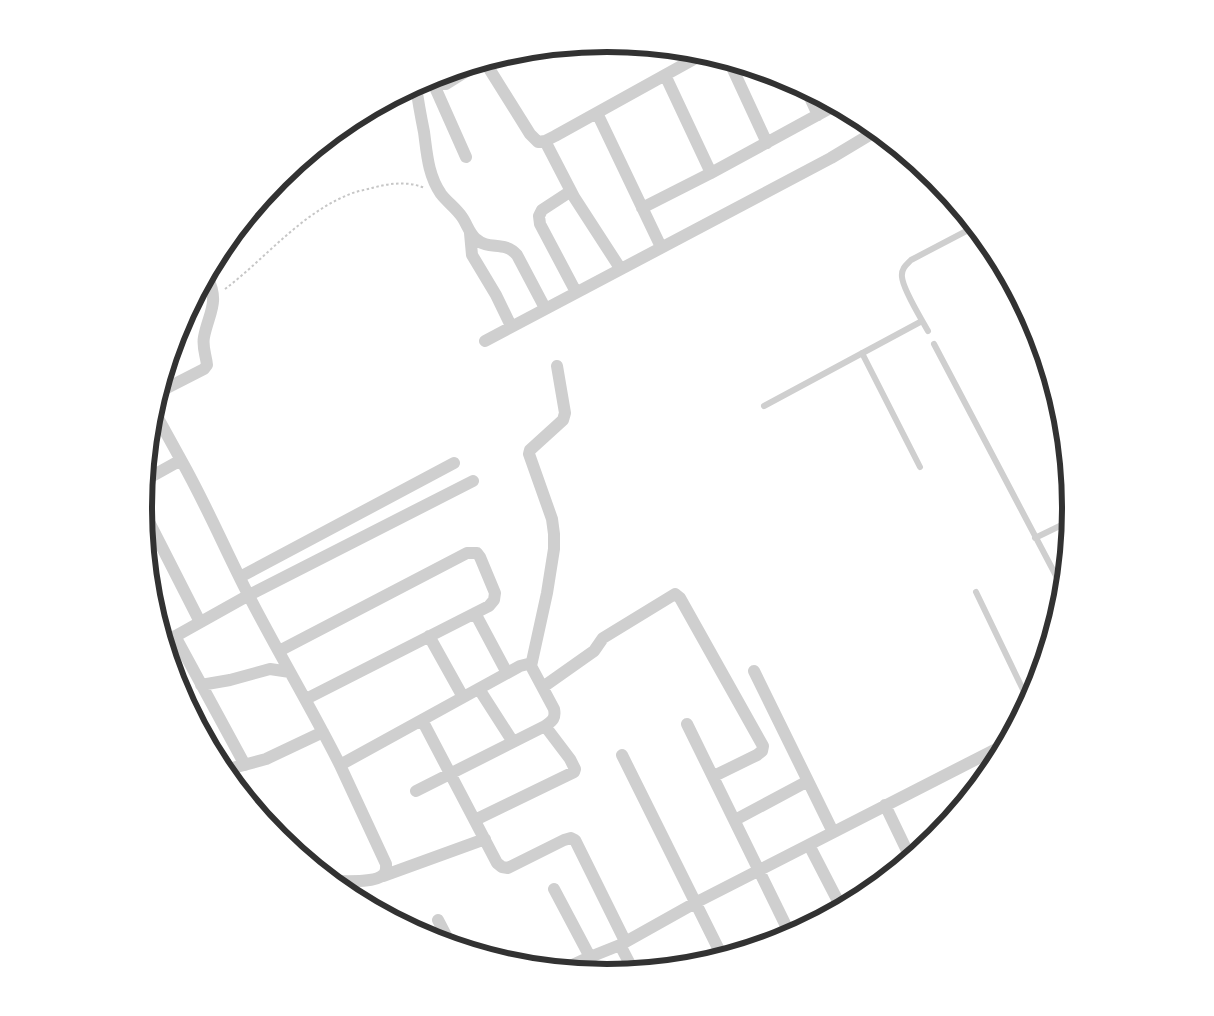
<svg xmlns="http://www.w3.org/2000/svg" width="1214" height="1016" font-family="'Sofia Sans Condensed',sans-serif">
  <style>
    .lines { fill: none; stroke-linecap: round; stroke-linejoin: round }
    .path { stroke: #c6c6c6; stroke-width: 2; stroke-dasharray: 2.5 2.5; stroke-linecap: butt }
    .lane { stroke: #cfcfcf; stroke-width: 6 }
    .street { stroke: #cfcfcf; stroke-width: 12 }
    .rim { fill: none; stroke: #323232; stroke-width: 6 }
  </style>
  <rect width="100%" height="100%" fill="#fff"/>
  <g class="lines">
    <path class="path" d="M 225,289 C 266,258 300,214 350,194 C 357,191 365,190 372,188 C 390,183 408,181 425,188"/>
    <path class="lane" d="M 928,331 C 921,318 903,290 902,277 C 901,269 906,265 911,260 L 974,227
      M 934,344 L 1063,589
      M 862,353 L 920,467
      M 764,406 L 922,321
      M 1035,538 L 1070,521
      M 976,592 L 1028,700"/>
    <path class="street" d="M 485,62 L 530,134 L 538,142 L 545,141 L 555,136 L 703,54
      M 730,63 L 767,143
      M 665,75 L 711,173 L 834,106
      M 426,84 L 446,84 L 478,64
      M 434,85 L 466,157
      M 416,86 C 418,101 421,117 424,132 C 427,154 428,175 441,194 C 447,202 456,208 462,217 C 467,224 469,233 476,239 C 489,251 504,240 517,255 L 545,308
      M 807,91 L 818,115
      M 597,113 L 661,247
      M 545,141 L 574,197 L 620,268
      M 571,191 L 542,210 L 539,216 L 540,224 L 576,292
      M 642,208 L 711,173
      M 470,233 L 472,255 L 496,295 L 511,326
      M 485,341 L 831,158 L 876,131
      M 159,392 L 204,369 L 207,365 C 206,355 202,347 204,337 C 209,312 220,303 207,276
      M 154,411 L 181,460
      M 145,480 L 181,460 C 207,506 227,554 251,600 C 280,656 312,709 340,765 L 520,666 L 528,664 L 531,666 L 554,709 C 556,719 552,721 545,726 L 416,791
      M 143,510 L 200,622
      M 240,577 L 454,463
      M 475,613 L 507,673
      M 175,636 L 245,765
      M 429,636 L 463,697
      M 165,642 L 249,595 L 473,481
      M 279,651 L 467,553 L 477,553 L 480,557 L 495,593 L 494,600 L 489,606 L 306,699
      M 531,666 L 547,593 L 554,549 L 554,534 L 552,519 L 529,454 L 530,450 L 563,420 L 565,413 L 557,366
      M 754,671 L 833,832
      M 201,685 L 230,680 L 270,669 L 290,672
      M 543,687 L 594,651 L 603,638 L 675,594 L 680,598 L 763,746 L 762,751 L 757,755 L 714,776
      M 479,689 L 513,742
      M 422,720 L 497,863 L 502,867 L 508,868 L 564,840 L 571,838 L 575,840 L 625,941
      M 687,724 L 790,934
      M 622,755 L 722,956
      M 225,770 L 266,759 L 323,732
      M 885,805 L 910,857
      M 475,820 L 574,772 L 575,769 L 570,759 L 545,726
      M 735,820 L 808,781
      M 809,845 L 841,907
      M 383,876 L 485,839
      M 334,881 C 345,881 375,883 383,875 C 387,872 386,868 386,864 L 340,765
      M 554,889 L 590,957
      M 438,920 L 450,943
      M 620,945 L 633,970
      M 566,968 L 590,957 L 620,945 L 695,903 L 1004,745"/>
  </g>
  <path d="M0 0H1214V1016H0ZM607 52H607A455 455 0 0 1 1062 507V509A455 455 0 0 1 607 964H607A455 455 0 0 1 152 509V507A455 455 0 0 1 607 52Z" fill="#fff" fill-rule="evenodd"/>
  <path class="rim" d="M607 52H607A455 455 0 0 1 1062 507V509A455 455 0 0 1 607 964H607A455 455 0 0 1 152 509V507A455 455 0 0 1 607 52Z"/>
</svg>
